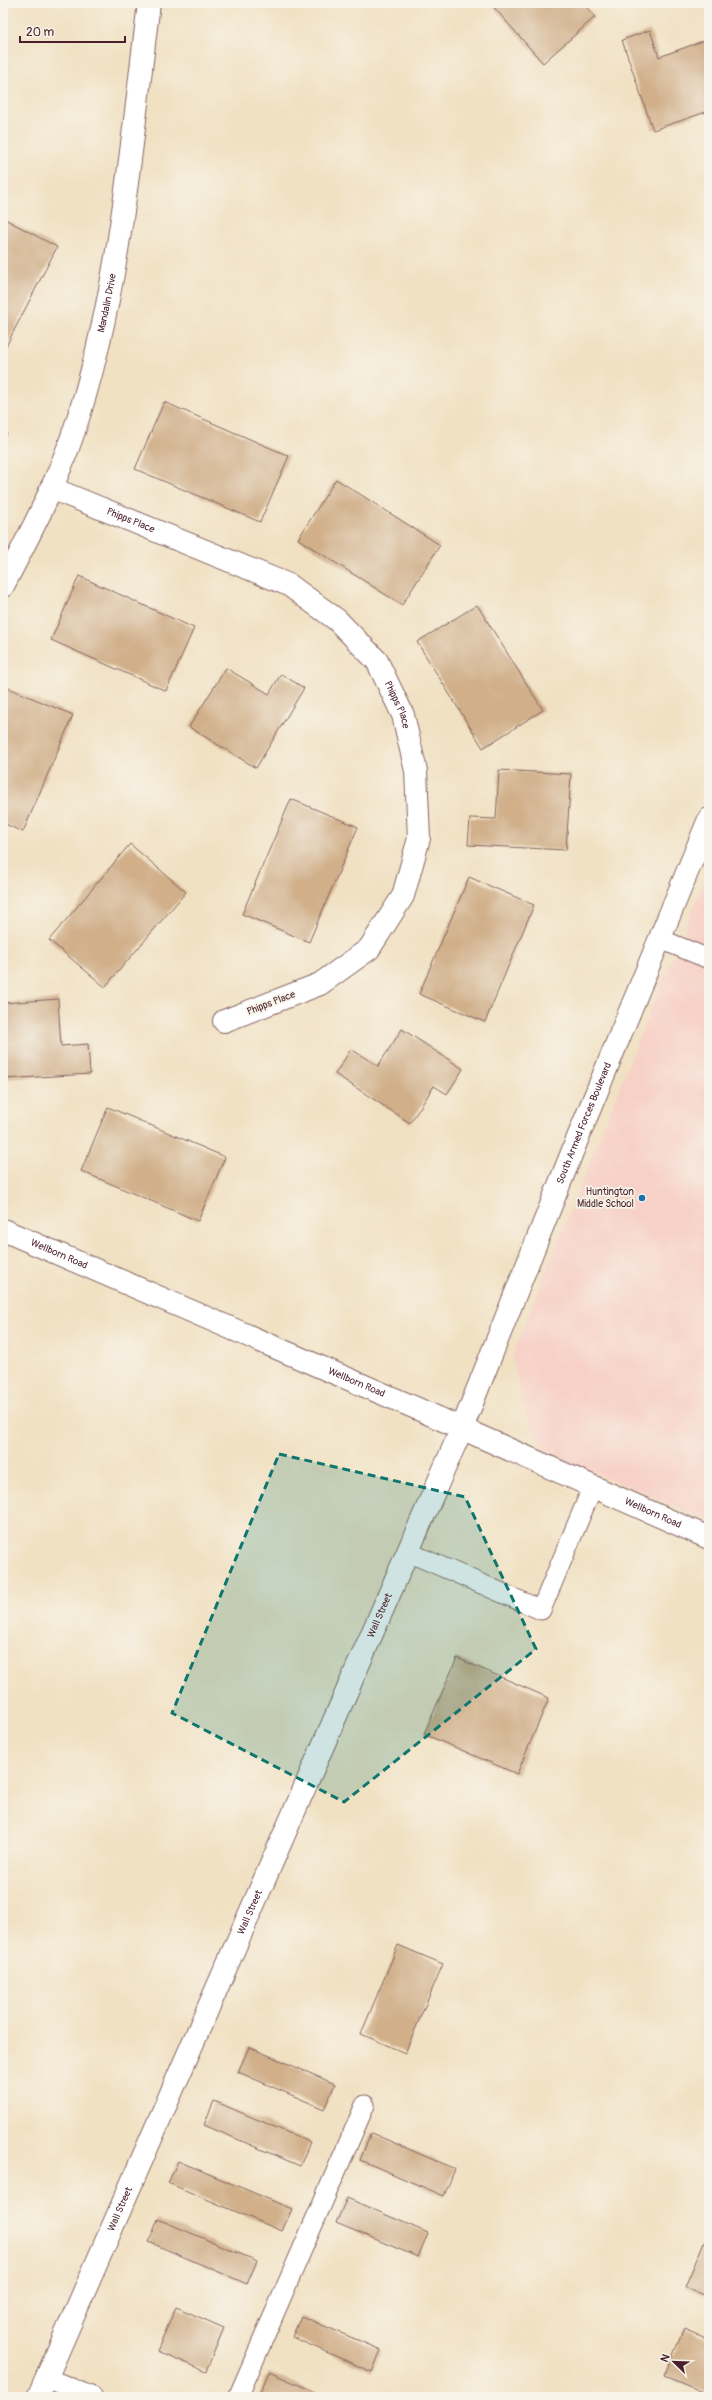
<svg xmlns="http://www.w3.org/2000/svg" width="712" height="2400" font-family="Pangolin,sans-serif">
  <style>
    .built { fill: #f7d1c7 }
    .building { fill: #d0af89 }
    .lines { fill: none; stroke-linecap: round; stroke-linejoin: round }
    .lane-casing { stroke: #846360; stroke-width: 21 }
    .street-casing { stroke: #846360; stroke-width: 24 }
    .secondary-casing { stroke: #846360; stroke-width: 24 }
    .lane { stroke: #fff; stroke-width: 19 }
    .street { stroke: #fff; stroke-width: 22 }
    .secondary { stroke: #fff; stroke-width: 22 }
    .marked { fill: #0f766e; fill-opacity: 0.2; stroke: #0f766e; stroke-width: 3; stroke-dasharray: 8 5; stroke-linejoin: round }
    .poi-dot { fill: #1f6fb2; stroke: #f7f3e8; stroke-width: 1.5 }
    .labels { text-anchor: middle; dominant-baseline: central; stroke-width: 3.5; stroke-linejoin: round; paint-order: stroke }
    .street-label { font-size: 10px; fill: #4a1f2b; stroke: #f7f3e8 }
    .poi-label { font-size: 10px; fill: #4a1f2b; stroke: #f7f3e8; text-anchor: end }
  </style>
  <rect width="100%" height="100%" fill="#f7f3e8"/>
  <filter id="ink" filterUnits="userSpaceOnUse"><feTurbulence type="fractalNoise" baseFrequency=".025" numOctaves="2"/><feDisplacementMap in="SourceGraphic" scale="8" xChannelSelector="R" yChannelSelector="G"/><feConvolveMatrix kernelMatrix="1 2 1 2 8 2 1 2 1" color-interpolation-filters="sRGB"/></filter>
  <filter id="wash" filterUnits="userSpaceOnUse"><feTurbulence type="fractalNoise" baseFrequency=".012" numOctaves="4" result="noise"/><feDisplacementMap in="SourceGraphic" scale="16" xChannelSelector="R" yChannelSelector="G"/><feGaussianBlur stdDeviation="0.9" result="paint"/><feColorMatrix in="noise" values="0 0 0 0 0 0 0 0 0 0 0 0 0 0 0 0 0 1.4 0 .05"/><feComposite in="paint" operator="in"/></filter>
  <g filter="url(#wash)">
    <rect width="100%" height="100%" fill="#f1e1c3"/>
    <path class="built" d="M 709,870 L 709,1521 L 545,1452 L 525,1412 L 512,1357 L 639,1038 Z"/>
    <g id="blocks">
      <path class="building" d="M 490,3 L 583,3 L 595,17 L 543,63 Z
        M 650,30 L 659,57 L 703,41 L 709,57 L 709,111 L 653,130 L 622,40 Z
        M 3,218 L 57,247 L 3,352 Z
        M 164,402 L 289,456 L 260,522 L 135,469 Z
        M 3,430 L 7,434 L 3,439 Z
        M 336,479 L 440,545 L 402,605 L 298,539 Z
        M 79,576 L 194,628 L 166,691 L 51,640 Z
        M 477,605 L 543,710 L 483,748 L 417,642 Z
        M 226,668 L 269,694 L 281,674 L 304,688 L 256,768 L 189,727 Z
        M 8,688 L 73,715 L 23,832 L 3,823 L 3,701 Z
        M 499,770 L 571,774 L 566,850 L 468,845 L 470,818 L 496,819 Z
        M 291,799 L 358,827 L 309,942 L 242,914 Z
        M 130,844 L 186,892 L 105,987 L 49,940 Z
        M 469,877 L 534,905 L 485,1022 L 419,994 Z
        M 58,999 L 61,1046 L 88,1044 L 90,1074 L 3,1079 L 3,1003 Z
        M 402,1029 L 463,1069 L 447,1094 L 434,1086 L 410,1123 L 335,1074 L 351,1049 L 378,1066 Z
        M 108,1107 L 225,1157 L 198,1221 L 81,1171 Z
        M 457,1658 L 549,1698 L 517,1774 L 424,1734 Z
        M 398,1945 L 443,1964 L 405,2053 L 361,2034 Z
        M 249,2047 L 335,2084 L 324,2109 L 238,2072 Z
        M 214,2101 L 310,2142 L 300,2166 L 204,2125 Z
        M 371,2133 L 455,2169 L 444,2196 L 360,2160 Z
        M 178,2161 L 292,2209 L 282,2231 L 168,2183 Z
        M 347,2198 L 428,2233 L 418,2257 L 336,2223 Z
        M 158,2219 L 257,2261 L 247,2284 L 149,2242 Z
        M 704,2242 L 709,2244 L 709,2297 L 685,2287 Z
        M 176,2307 L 224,2328 L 206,2371 L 157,2351 Z
        M 301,2316 L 381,2350 L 372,2372 L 292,2337 Z
        M 684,2329 L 709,2340 L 708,2394 L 664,2376 Z
        M 269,2372 L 327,2397 L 258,2397 Z"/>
    </g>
  </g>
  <g filter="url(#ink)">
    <use href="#blocks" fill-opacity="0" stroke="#846360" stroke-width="1"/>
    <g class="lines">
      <g class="lane-casing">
        <path id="lane" d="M 660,939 L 709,959
          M 408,1552 L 541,1610 L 593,1486
          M 47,2378 L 93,2397
          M 238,2397 L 365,2105"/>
      </g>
      <g class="street-casing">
        <g id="street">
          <path id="s1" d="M 51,488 L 289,585 L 337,620 L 377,661 L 403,715 L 416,771 L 419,838 L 403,896 L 369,949 L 320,984 L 224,1021"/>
          <path id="s2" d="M 3,586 C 29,536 56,485 74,431 C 120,293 131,146 149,3"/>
          <path id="s3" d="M 38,2397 L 462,1428 L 581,1130 L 709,819"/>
        </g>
      </g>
      <g class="secondary-casing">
        <g id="secondary">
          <path id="s4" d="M 3,1230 L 418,1409 L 709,1538"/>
        </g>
      </g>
      <use href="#lane" class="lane"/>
      <use href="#street" class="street"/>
      <use href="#secondary" class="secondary"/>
    </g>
  </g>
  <path class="marked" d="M 279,1454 L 465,1497 L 536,1649 L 344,1802 L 172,1713 Z"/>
  <circle class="poi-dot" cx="642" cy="1198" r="4"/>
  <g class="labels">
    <g class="street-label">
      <text stroke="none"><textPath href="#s2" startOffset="303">Mandalin Drive</textPath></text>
      <text stroke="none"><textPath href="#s1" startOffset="86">Phipps Place</textPath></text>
      <text stroke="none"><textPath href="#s1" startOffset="422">Phipps Place</textPath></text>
      <text transform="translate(271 1003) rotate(-21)">Phipps Place</text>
      <text stroke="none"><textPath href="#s3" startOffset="1386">South Armed Forces Boulevard</textPath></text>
      <text stroke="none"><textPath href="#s4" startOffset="61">Wellborn Road</textPath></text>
      <text stroke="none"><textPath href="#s4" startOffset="385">Wellborn Road</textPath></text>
      <text stroke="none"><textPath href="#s4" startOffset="709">Wellborn Road</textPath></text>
      <text stroke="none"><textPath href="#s3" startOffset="853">Wall Street</textPath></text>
      <text stroke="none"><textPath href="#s3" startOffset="529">Wall Street</textPath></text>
      <text stroke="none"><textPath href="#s3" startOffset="205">Wall Street</textPath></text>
    </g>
    <g class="poi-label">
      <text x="634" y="1192">Huntington<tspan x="634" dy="12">Middle School</tspan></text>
    </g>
  </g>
  <rect width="712" height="2400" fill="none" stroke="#f7f3e8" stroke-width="16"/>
  <g transform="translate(674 2362) rotate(293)" stroke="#f7f3e8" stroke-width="3" paint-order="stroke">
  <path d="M0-3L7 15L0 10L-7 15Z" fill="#4a1f2b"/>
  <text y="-6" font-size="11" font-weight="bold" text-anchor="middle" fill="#4a1f2b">N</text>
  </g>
  <path d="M20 36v6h105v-6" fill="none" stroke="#4a1f2b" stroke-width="2"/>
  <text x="26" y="36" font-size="12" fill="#4a1f2b" stroke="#f7f3e8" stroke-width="3" paint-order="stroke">20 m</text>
</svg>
